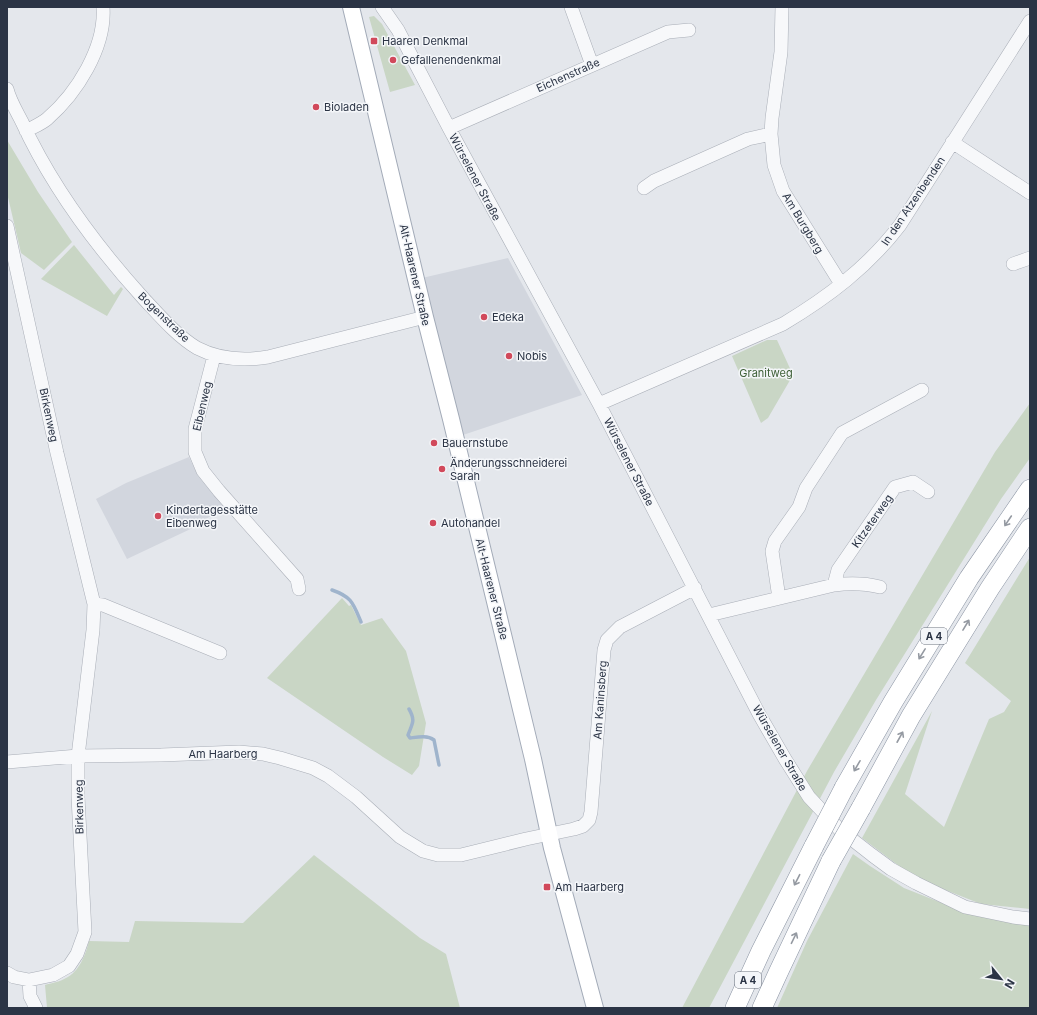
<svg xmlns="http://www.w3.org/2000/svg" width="1037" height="1015" font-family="Inter,sans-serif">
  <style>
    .built { fill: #d2d6de }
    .green { fill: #c9d6c5 }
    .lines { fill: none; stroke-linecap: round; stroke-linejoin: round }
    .stream { stroke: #9fb4cc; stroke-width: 3.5 }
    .minor-casing { stroke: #a9aeb7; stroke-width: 14 }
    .major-casing { stroke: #a3abb8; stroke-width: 18 }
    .highway-casing { stroke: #8b94a3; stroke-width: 20 }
    .minor { stroke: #f7f8fa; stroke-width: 13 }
    .major { stroke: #fff; stroke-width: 16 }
    .highway { stroke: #fff; stroke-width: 19 }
    .highway-bridge-casing { stroke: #8b94a3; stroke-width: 20; stroke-linecap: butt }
    .highway-bridge { stroke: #fff; stroke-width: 19 }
    .oneway { stroke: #959aa2 }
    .poi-dot { fill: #d1495b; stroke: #f4f6f9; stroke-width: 1.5 }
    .labels { text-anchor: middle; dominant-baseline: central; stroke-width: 3; stroke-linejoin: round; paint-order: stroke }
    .shield { fill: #f4f6f9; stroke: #676e7b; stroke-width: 1 }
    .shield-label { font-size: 10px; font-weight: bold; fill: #2b3445 }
    .poi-label { font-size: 11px; fill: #2b3445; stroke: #f4f6f9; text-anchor: start }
    .street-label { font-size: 11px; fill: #2b3445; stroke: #f4f6f9 }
    .park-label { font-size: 11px; fill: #3f6138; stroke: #f4f6f9 }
  </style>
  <rect width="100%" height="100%" fill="#e4e7ec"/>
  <path class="built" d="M 508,258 L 582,395 L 463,435 L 422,278 Z
    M 189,457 L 198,476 L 223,506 L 199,525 L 127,559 L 96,499 L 126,483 Z"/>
  <path class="green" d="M 374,16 L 382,24 L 415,85 L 390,92 L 369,17 Z
    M 7,140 L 38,192 L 72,242 L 44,270 L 21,253 L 7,193 Z
    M 74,245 L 114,295 L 121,287 L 123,289 L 107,316 L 41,279 Z
    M 767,340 L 777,340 L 793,375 L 768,418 L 761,423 L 732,356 Z
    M 1030,403 L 1030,458 L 1001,499 L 876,700 L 834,772 L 709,1008 L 682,1008 L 807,771 L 995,452 Z
    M 1030,557 L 1030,909 L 981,904 L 915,878 L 862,838 L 932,711 L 905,794 L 944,827 L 989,719 L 1004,712 L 1011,701 L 965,663 Z
    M 342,598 L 349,606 L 351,605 L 361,625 L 382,618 L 406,651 L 426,723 L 419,766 L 412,775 L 383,757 L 267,678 Z
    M 853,854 L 870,866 L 904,888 L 947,905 L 998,919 L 1030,922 L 1030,1008 L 777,1008 L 807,941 Z
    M 314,855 L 420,938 L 446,954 L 460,1008 L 47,1008 L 45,985 C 51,983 60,982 66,978 C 79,972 86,954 89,941 L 129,942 L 135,921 L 243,923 Z"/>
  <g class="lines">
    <path class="stream" d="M 332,590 C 352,597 353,603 361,622
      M 409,709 C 416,721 412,724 408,735 L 410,738 C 418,737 427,735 434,740 L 439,765"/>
    <g class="minor-casing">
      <path id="minor" d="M 382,7 L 398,30 L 449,128 L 599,404 L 759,714 L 785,759 L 809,797 L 840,830 L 872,855 L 891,869 L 916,883 L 965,907 L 1013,917 L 1030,919
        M 571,7 L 592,65
        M 782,7 L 781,52 L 772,118 L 771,134 L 774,165 L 783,191 L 841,284
        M 7,89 C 10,101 17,112 22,122 C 52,187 96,246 144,299 C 160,316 177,336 197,348 C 220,360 243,361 268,357 L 425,317
        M 449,128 L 668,32 L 689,30
        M 26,131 C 33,127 41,124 47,119 C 77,93 106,47 103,7
        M 952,142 L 1030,193
        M 644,188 L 654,181 L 748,139 L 771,134
        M 7,226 L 57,453 L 94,604 L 93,630 L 78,756 L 78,797 L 85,932 L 77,954 L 69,966 L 53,975 L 29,980 L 14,977 L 7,973
        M 1013,264 L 1030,258
        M 214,356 L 195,429 L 195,452 L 203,471 L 219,491 L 297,579 L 299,589
        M 599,404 L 783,324 C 828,297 868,267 900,225 L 1030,21
        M 834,585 L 838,570 L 895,487 L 913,482 L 928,492
        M 779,598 L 772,551 L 775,541 L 799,507 L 806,488 L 842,433 L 922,390
        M 94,604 L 103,605 L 220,653
        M 709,615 L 834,585 C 850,583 864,583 880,587
        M 7,762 L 78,756 L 161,755 L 239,752 L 263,754 L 280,758 L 313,768 L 328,776 L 356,797 L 400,837 L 423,851 L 438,855 L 461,855 L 526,839 L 574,829 L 583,826 L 589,820 L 591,812 L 604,650 L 607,640 L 620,627 L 695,588
        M 29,980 L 30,996 L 36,1008"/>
    </g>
    <g class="major-casing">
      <path id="major" d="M 351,7 L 425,317 L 451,419 L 533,759 L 552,848 L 595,1008"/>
    </g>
    <g class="highway-casing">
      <path id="highway" d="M 844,788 L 893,702 L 969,578 L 1030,489
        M 861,808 L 911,716 L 990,588 L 1030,528
        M 735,1008 L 761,951 L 814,846
        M 762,1008 L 778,973 L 831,861"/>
    </g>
    <use href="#minor" class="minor"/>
    <use href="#major" class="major"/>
    <use href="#highway" class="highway"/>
    <g class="highway-bridge-casing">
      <path id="highway-bridge" d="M 814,846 L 844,788
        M 831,861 L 861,808"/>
    </g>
    <use href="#highway-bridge" class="highway-bridge"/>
  </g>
  <defs><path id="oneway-shaft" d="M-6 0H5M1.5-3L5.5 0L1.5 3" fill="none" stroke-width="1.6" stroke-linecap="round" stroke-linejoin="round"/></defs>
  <g class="oneway">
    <use href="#oneway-shaft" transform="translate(1008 521) rotate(124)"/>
    <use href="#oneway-shaft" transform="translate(966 625) rotate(-59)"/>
    <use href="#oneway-shaft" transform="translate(922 654) rotate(122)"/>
    <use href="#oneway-shaft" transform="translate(900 737) rotate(-61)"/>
    <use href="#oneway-shaft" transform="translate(857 766) rotate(120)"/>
    <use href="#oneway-shaft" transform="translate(797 880) rotate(117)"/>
    <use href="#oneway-shaft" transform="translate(794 938) rotate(-64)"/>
  </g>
  <g class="poi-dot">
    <rect x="370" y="37" width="8" height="8" rx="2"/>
    <circle cx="393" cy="60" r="4"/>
    <circle cx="316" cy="107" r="4"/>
    <circle cx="484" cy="317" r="4"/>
    <circle cx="509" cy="356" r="4"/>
    <circle cx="434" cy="443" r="4"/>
    <circle cx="442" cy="469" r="4"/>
    <circle cx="158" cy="516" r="4"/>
    <circle cx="433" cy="523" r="4"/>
    <rect x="543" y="883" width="8" height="8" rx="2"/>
  </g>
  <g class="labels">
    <g class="shield">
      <rect x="921" y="628" width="26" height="16" rx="3"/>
      <rect x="735" y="972" width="26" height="16" rx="3"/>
    </g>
    <g class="shield-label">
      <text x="934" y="636">A 4</text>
      <text x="748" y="980">A 4</text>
    </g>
    <g class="poi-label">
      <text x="382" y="41">Haaren Denkmal</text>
      <text x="401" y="60">Gefallenendenkmal</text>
      <text x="324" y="107">Bioladen</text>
      <text x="492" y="317">Edeka</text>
      <text x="517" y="356">Nobis</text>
      <text x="442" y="443">Bauernstube</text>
      <text x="450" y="463">Änderungsschneiderei<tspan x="450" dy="13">Sarah</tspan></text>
      <text x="166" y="510">Kindertagesstätte<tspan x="166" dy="13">Eibenweg</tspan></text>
      <text x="441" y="523">Autohandel</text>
      <text x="555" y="887">Am Haarberg</text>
    </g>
    <g class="street-label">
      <text transform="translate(568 75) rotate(-24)">Eichenstraße</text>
      <text transform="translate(475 177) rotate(62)">Würselener Straße</text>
      <text transform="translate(913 201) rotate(-56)">In den Atzenbenden</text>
      <text transform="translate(803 223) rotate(59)">Am Burgberg</text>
      <text transform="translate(415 275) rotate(77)">Alt-Haarener Straße</text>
      <text transform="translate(164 317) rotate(44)">Bogenstraße</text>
      <text transform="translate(202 406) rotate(-77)">Eibenweg</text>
      <text transform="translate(49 415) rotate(78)">Birkenweg</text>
      <text transform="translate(629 462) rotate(63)">Würselener Straße</text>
      <text transform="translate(872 521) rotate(-55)">Kitzeterweg</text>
      <text transform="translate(492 589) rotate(76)">Alt-Haarener Straße</text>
      <text transform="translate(600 700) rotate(-86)">Am Kaninsberg</text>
      <text transform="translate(780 748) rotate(60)">Würselener Straße</text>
      <text x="223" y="754">Am Haarberg</text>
      <text transform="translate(79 807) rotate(-91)">Birkenweg</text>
    </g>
    <g class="park-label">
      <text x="766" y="373">Granitweg</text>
    </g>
  </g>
  <rect width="1037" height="1015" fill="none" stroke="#2b3445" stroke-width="16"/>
  <g transform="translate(1001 979) rotate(120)" stroke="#f4f6f9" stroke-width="3" paint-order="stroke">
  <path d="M0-3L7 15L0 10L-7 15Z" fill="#2b3445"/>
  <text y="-6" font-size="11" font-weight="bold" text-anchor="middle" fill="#2b3445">N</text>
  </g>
</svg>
